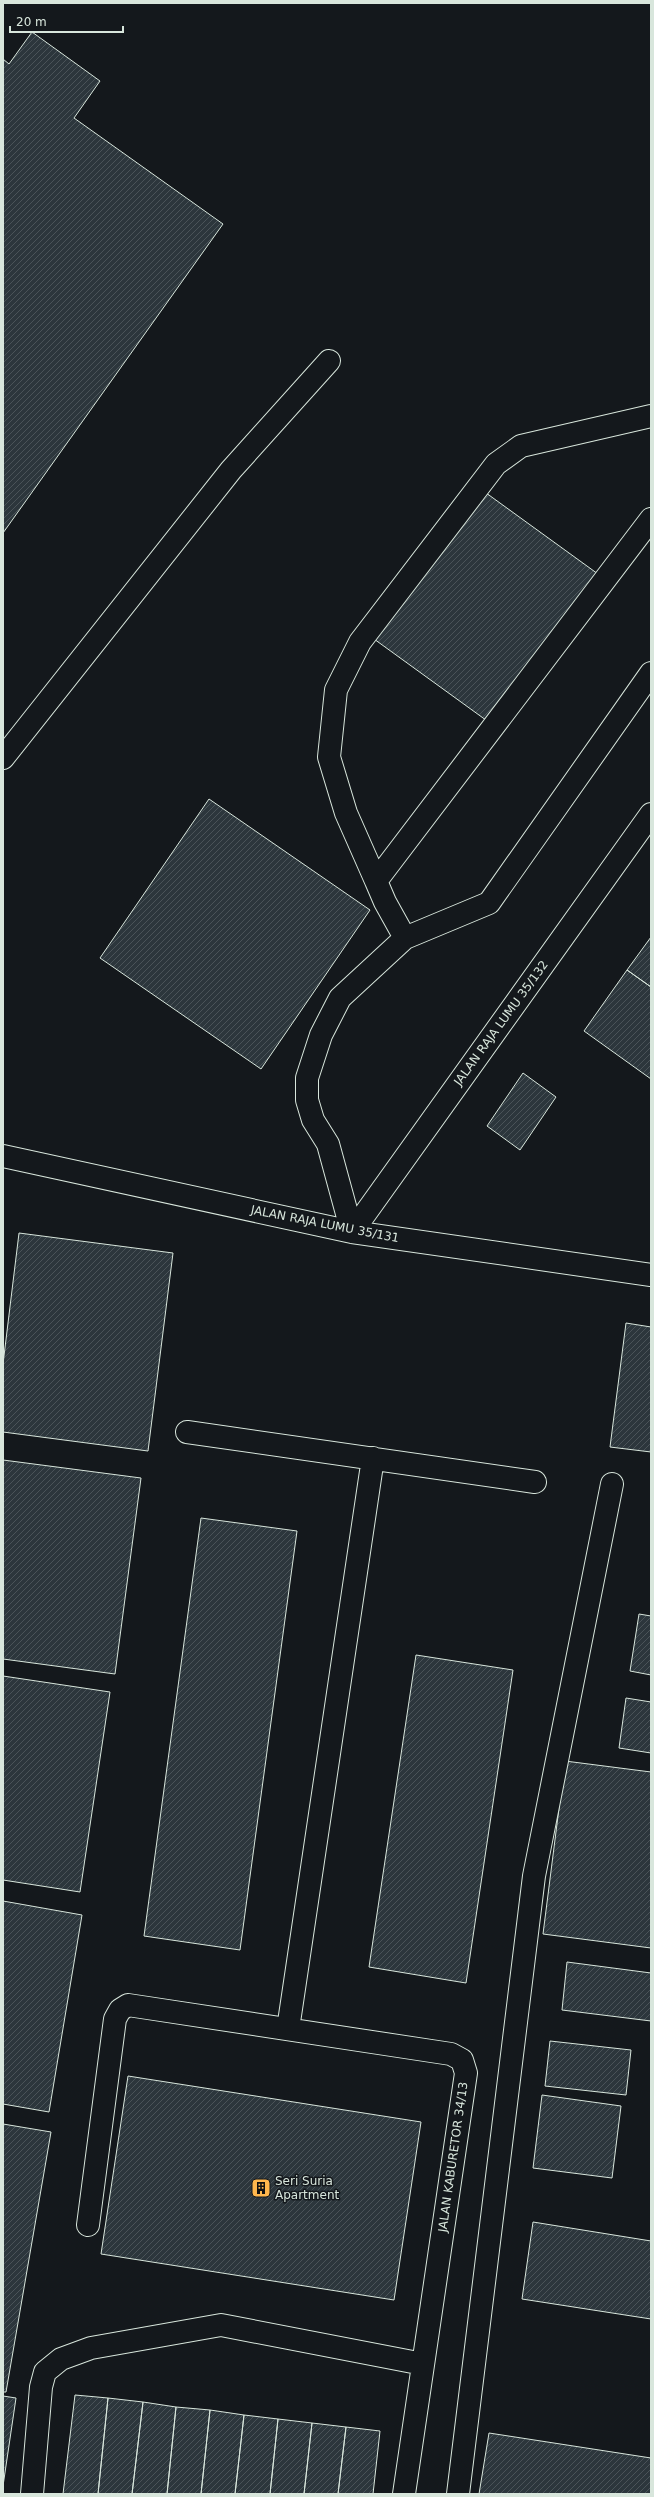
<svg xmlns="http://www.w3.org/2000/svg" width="654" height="2497" font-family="'DejaVu Sans',sans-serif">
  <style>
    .building { fill: url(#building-hatch); stroke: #d8e6dc }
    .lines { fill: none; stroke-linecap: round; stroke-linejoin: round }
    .minor-casing { stroke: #d8e6dc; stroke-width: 24 }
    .minor { stroke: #14181c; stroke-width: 22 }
    .labels { text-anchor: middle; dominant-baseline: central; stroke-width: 3; stroke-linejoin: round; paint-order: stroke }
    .street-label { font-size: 12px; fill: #d8e6dc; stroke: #14181c }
    .poi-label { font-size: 12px; fill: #d8e6dc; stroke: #14181c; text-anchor: start }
  </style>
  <defs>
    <pattern id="building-hatch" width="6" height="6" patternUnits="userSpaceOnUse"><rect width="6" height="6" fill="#2c363c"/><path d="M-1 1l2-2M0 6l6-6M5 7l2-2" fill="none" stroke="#4a5358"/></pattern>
  </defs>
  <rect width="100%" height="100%" fill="#14181c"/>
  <path class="building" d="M 32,32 L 100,81 L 74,118 L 223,224 L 3,533 L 3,59 L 9,64 Z
    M 482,490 L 598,574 L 490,723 L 374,639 Z
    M 209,799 L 370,910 L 261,1069 L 100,958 Z
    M 651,937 L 651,987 L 627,970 Z
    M 627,970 L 651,987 L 651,1079 L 584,1031 Z
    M 523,1073 L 556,1097 L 520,1150 L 487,1126 Z
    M 19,1233 L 173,1253 L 148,1451 L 3,1432 L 3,1364 Z
    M 626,1323 L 651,1327 L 651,1452 L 610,1447 Z
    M 3,1460 L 141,1478 L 115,1674 L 3,1659 Z
    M 201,1518 L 297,1531 L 240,1950 L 144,1936 Z
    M 639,1614 L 651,1616 L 651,1675 L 630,1671 Z
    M 416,1655 L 513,1670 L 466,1983 L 369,1967 Z
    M 3,1676 L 110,1692 L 80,1892 L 3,1880 Z
    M 626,1698 L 651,1702 L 651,1753 L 619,1748 Z
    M 565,1761 L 651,1772 L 651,1948 L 543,1934 Z
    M 3,1901 L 82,1915 L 49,2112 L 3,2104 Z
    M 567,1962 L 651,1973 L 651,2021 L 562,2010 Z
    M 550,2041 L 631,2050 L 626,2095 L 545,2086 Z
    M 128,2076 L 421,2122 L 394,2300 L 101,2254 Z
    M 542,2095 L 621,2106 L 612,2178 L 533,2168 Z
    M 3,2124 L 51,2132 L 6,2392 L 3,2392 Z
    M 533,2222 L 651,2241 L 651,2319 L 522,2299 Z
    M 75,2395 L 108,2398 L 98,2494 L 63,2494 Z
    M 3,2396 L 16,2398 L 3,2486 Z
    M 108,2398 L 143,2402 L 132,2494 L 98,2494 Z
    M 143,2402 L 176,2407 L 167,2494 L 132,2494 Z
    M 176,2407 L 210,2410 L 201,2494 L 167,2494 Z
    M 210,2410 L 244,2415 L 235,2494 L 201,2494 Z
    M 244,2415 L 278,2419 L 270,2494 L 235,2494 Z
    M 278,2419 L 312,2423 L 304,2494 L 270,2494 Z
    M 312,2423 L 346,2427 L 338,2494 L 304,2494 Z
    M 346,2427 L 380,2431 L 373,2494 L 338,2494 Z
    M 489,2433 L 651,2458 L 651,2494 L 479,2494 Z"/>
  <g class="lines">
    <g class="minor-casing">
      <path id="minor" d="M 3,758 L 231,470 L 329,361
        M 376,881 L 346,813 L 329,757 L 336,690 L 360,642 L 496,464 L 521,446 L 651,416
        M 405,938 L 385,902 L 376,881 L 651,519
        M 3,1156 L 352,1232 L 651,1275
        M 352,1232 L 328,1144 L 313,1120 L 307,1100 L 307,1078 L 321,1035 L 340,998 L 405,938 L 489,903 L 651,673
        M 352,1232 L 651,814
        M 187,1432 L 535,1482
        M 288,2029 L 373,1458
        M 88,2225 L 115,2019 L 120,2010 L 128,2005 L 451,2054 L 462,2060 L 466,2073 L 404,2494
        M 32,2494 L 41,2387 L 45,2372 L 61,2359 L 91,2348 L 221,2325 L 423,2364
        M 458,2494 L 534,1876 L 612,1484"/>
    </g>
    <use href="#minor" class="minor"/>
  </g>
  <defs>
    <g id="building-square" transform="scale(1)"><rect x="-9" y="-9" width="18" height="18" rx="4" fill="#ffb74d" stroke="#14181c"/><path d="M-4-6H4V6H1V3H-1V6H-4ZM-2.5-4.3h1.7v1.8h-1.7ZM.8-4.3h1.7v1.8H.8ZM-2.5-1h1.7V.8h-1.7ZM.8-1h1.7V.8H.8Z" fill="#111"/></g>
  </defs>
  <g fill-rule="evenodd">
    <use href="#building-square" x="261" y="2188"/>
  </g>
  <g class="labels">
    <g class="street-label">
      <text transform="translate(501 1023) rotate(-54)">JALAN RAJA LUMU 35/132</text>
      <text transform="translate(325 1224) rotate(11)">JALAN RAJA LUMU 35/131</text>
      <text transform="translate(453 2157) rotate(-82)">JALAN KABURETOR 34/13</text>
    </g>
    <g class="poi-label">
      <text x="275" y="2181">Seri Suria<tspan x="275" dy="14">Apartment</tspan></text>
    </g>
  </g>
  <rect width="654" height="2497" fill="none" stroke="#d8e6dc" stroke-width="8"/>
  <path d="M10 26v6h113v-6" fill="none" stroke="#d8e6dc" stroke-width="2"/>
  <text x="16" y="26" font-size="12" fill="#d8e6dc" stroke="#14181c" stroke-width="3" paint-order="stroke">20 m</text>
</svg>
